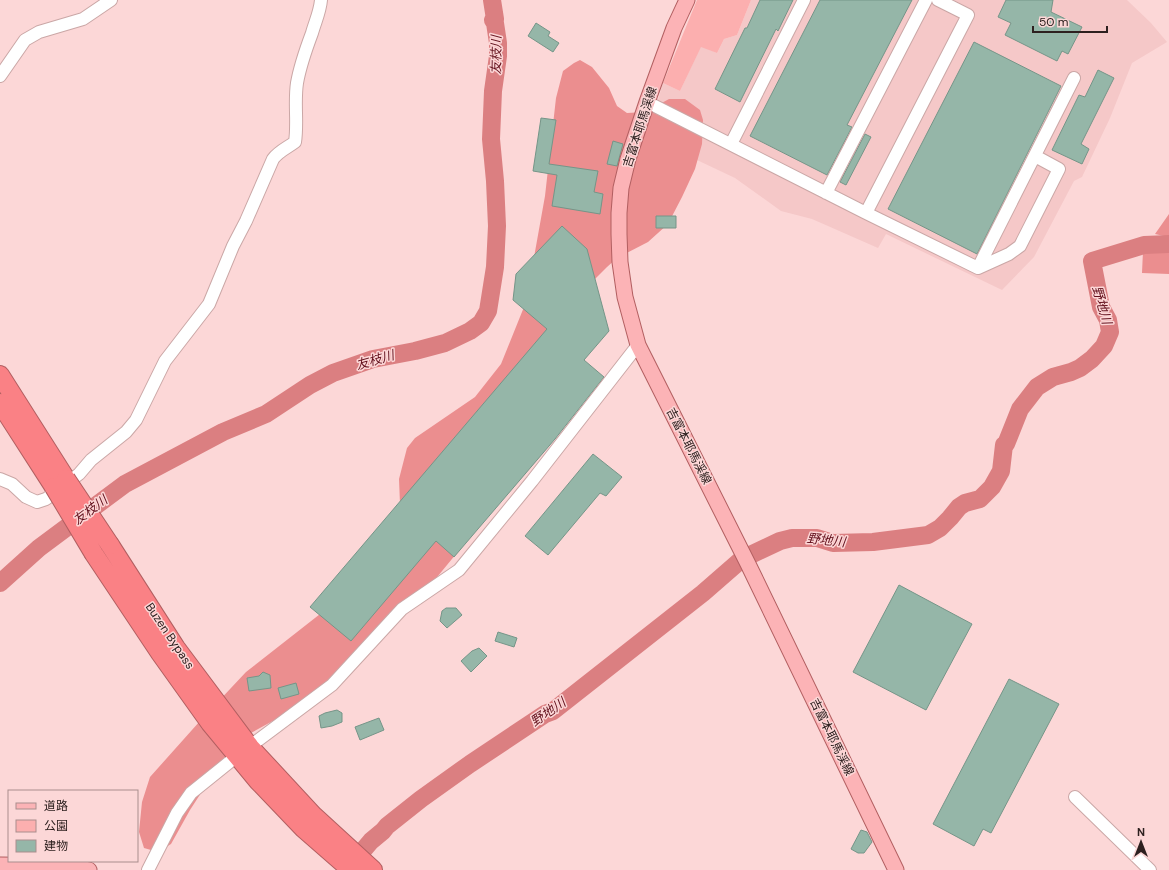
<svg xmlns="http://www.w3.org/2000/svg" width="1169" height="870" font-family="'DM Sans','Noto Sans JP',sans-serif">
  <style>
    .built { fill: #f5c8c8 }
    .green { fill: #fcafaf }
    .forest { fill: #eb8e8f }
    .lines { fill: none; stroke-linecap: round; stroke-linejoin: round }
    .river { stroke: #db7f81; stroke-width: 18 }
    .building { fill: #95b6a8; stroke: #759588 }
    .minor-casing { stroke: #caa7a6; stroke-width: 14 }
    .major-casing { stroke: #b25f61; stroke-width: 17 }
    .highway-casing { stroke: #b25f61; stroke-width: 20 }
    .minor { stroke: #fff; stroke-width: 12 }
    .major { stroke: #fcb3b6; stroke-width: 15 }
    .highway { stroke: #fa8185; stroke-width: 18 }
    .highway-bridge-casing { stroke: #b25f61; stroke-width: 20; stroke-linecap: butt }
    .highway-bridge { stroke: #fa8185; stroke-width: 18 }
    .labels { text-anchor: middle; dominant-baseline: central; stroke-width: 3; stroke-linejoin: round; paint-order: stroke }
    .street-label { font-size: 12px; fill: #2d201f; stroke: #fcd7d7 }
    .water-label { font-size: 13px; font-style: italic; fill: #63101c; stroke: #fcd7d7 }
  </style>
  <rect width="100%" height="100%" fill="#fcd7d7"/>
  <path class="built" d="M 751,0 L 1127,0 L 1151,23 L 1167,42 L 1132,63 L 1110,118 L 1082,177 L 1074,181 L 1034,257 L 1002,290 L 886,234 L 878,248 L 812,219 L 781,211 L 735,178 L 680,152 L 651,124 L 663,83 L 680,91 L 701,46 L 717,53 L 724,39 L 737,35 Z"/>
  <path class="green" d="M 697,0 L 751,0 L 737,35 L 724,39 L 717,53 L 701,47 L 680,91 L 663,83 Z"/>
  <path class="forest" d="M 580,60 L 592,67 L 609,88 L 617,106 L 627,113 L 645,112 L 669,99 L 685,99 L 700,110 L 703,120 L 702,144 L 695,169 L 682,197 L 668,224 L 648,242 L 617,258 L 607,267 L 589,285 L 489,514 L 433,582 L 403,614 L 302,705 L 240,739 L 221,762 L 190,810 L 171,844 L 158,852 L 144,848 L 139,832 L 142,802 L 150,777 L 200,721 L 246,672 L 329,607 L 400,504 L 399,479 L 407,448 L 415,438 L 475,397 L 501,364 L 526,302 L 545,196 L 556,98 L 563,71 L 574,63 Z
    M 1169,214 L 1169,274 L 1142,273 L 1143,251 L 1164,236 L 1155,234 Z"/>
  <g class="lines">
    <path class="river" d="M 0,583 L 39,548 L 125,484 L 223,432 L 266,414 L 310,385 L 333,373 L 373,359 L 415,351 L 445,343 L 470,331 L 481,323 L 488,311 L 495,267 L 497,226 L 495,181 L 491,139 L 493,91 L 498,56 L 498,43 L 495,23 L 493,20 L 495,19 L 492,0
      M 348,868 L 371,841 L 383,831 L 387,826 L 421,799 L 470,764 L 545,714 L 553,711 L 703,593 L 742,559 L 780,541 L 792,538 L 817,538 L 833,543 L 873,542 L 928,535 L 940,528 L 950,518 L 959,507 L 965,503 L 980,499 L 992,487 L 1001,471 L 1004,445 L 1006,444 L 1020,409 L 1037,387 L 1053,377 L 1071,372 L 1080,368 L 1092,359 L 1104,346 L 1110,332 L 1108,320 L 1101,307 L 1092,261 L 1144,245 L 1169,244"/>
  </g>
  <path class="building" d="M 760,0 L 793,0 L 778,31 L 776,29 L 740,102 L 715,89 L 745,28 L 747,28 Z
    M 820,0 L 912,0 L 847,125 L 852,127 L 827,175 L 750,136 Z
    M 1006,0 L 1053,0 L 1051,12 L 1082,27 L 1068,54 L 1062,51 L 1057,61 L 1005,35 L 1011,23 L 998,17 Z
    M 536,23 L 550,32 L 548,36 L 559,43 L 553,52 L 528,36 Z
    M 974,42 L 1061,86 L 977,254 L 888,209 Z
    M 1098,70 L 1114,78 L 1081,144 L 1089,149 L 1082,164 L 1052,150 L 1079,95 L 1085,97 Z
    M 541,118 L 556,120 L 549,164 L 598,171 L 594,192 L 603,194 L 600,214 L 552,206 L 557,175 L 533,171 Z
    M 865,134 L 871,137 L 846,185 L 840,182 Z
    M 613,141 L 623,144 L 617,166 L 607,164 Z
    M 656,216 L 676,216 L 676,228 L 656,228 Z
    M 562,226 L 587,249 L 609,331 L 584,360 L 604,377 L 555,439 L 454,557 L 436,541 L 351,641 L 310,607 L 547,329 L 513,300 L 516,274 Z
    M 593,454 L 622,477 L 606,496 L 600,493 L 548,555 L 525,536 Z
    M 899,585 L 972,624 L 926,710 L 853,672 Z
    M 446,608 L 456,608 L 462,615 L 447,628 L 440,621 L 442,611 Z
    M 498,632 L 517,638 L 514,647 L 495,641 Z
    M 479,648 L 487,656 L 471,672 L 461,661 L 472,651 Z
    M 263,672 L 270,675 L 271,688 L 249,691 L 247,678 L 259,676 Z
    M 1009,679 L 1059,704 L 991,833 L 983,829 L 974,846 L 933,824 Z
    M 296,683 L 299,694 L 281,699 L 278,688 Z
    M 337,710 L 342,713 L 342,722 L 332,726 L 321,728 L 319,716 L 325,713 Z
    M 379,718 L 384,730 L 360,740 L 355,727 Z
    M 861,830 L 867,832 L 872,842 L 864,853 L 858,853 L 851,849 Z"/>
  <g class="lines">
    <g class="minor-casing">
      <path id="minor" d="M 0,76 L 25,40 L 39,32 L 83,19 L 111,0
        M 647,102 L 866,213 L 978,268 L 1009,254 L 1020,246 L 1059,169 L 1035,156
        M 731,144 L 804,0
        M 826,193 L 926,0
        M 866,213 L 968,15 L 938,0
        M 978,268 L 1074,78
        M 0,479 L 12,484 L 26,497 L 37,502 L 46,499 L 79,474 L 91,460 L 126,432 L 136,420 L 165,361 L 209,304 L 233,246 L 246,221 L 273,159 C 279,151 287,148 295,142 C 298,123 294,103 297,83 C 300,66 306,49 312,33 C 315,22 320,12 321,0
        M 1075,797 L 1150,870
        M 148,870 L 177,813 L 191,793 L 237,756 L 332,685 L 402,609 L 459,570 L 532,481 L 638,345"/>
    </g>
    <g class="major-casing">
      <path id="major" d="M 687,0 L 674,28 L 647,102 L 628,159 L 621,188 L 619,213 L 619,234 L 620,262 L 625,297 L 638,345 L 748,564 L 896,870
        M 0,865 L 67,866 L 89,870"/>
    </g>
    <g class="highway-casing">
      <path id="highway" d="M 0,375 L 66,479
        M 0,403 L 54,487
        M 110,545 L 176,648 L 250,747 L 314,816 L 373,870
        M 94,554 L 160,653 L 210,723 L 258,781 L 304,829 L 351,870"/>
    </g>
    <use href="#minor" class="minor"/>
    <use href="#major" class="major"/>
    <use href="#highway" class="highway"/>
    <g class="highway-bridge-casing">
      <path id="highway-bridge" d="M 66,479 L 110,545
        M 54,487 L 94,554"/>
    </g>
    <use href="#highway-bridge" class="highway-bridge"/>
  </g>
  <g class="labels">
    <g class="street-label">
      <text transform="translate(640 127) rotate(-72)">吉富本耶馬渓線</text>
      <text transform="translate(689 446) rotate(63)">吉富本耶馬渓線</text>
      <text transform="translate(170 636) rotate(56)">Buzen Bypass</text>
      <text transform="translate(832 737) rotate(64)">吉富本耶馬渓線</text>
    </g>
    <g class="water-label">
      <text transform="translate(496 55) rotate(-89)">友枝川</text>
      <text transform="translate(1102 305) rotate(74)">野地川</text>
      <text transform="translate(375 360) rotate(-16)">友枝川</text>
      <text transform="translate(90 510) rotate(-37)">友枝川</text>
      <text transform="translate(826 540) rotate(6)">野地川</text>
      <text transform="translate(548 712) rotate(-35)">野地川</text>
    </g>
  </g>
  <rect x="8" y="790" width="130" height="72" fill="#fcd7d7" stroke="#a98e8d"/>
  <rect x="16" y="803" width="20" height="6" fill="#fcb3b6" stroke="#a98e8d"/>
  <text x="44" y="810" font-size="12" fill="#2d201f">道路</text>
  <rect x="16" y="820" width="20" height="12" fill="#fcafaf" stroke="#a98e8d"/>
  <text x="44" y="830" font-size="12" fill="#2d201f">公園</text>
  <rect x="16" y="840" width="20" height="12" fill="#95b6a8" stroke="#a98e8d"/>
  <text x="44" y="850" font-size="12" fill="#2d201f">建物</text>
  <g transform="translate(1141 842)" stroke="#fcd7d7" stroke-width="3" paint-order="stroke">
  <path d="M0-3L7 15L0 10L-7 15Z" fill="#2d201f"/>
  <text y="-6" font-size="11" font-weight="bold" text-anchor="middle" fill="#2d201f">N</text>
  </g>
  <path d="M1033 26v6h74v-6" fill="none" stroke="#2d201f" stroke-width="2"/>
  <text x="1039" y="26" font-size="12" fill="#2d201f" stroke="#fcd7d7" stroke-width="3" paint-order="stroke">50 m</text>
</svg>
